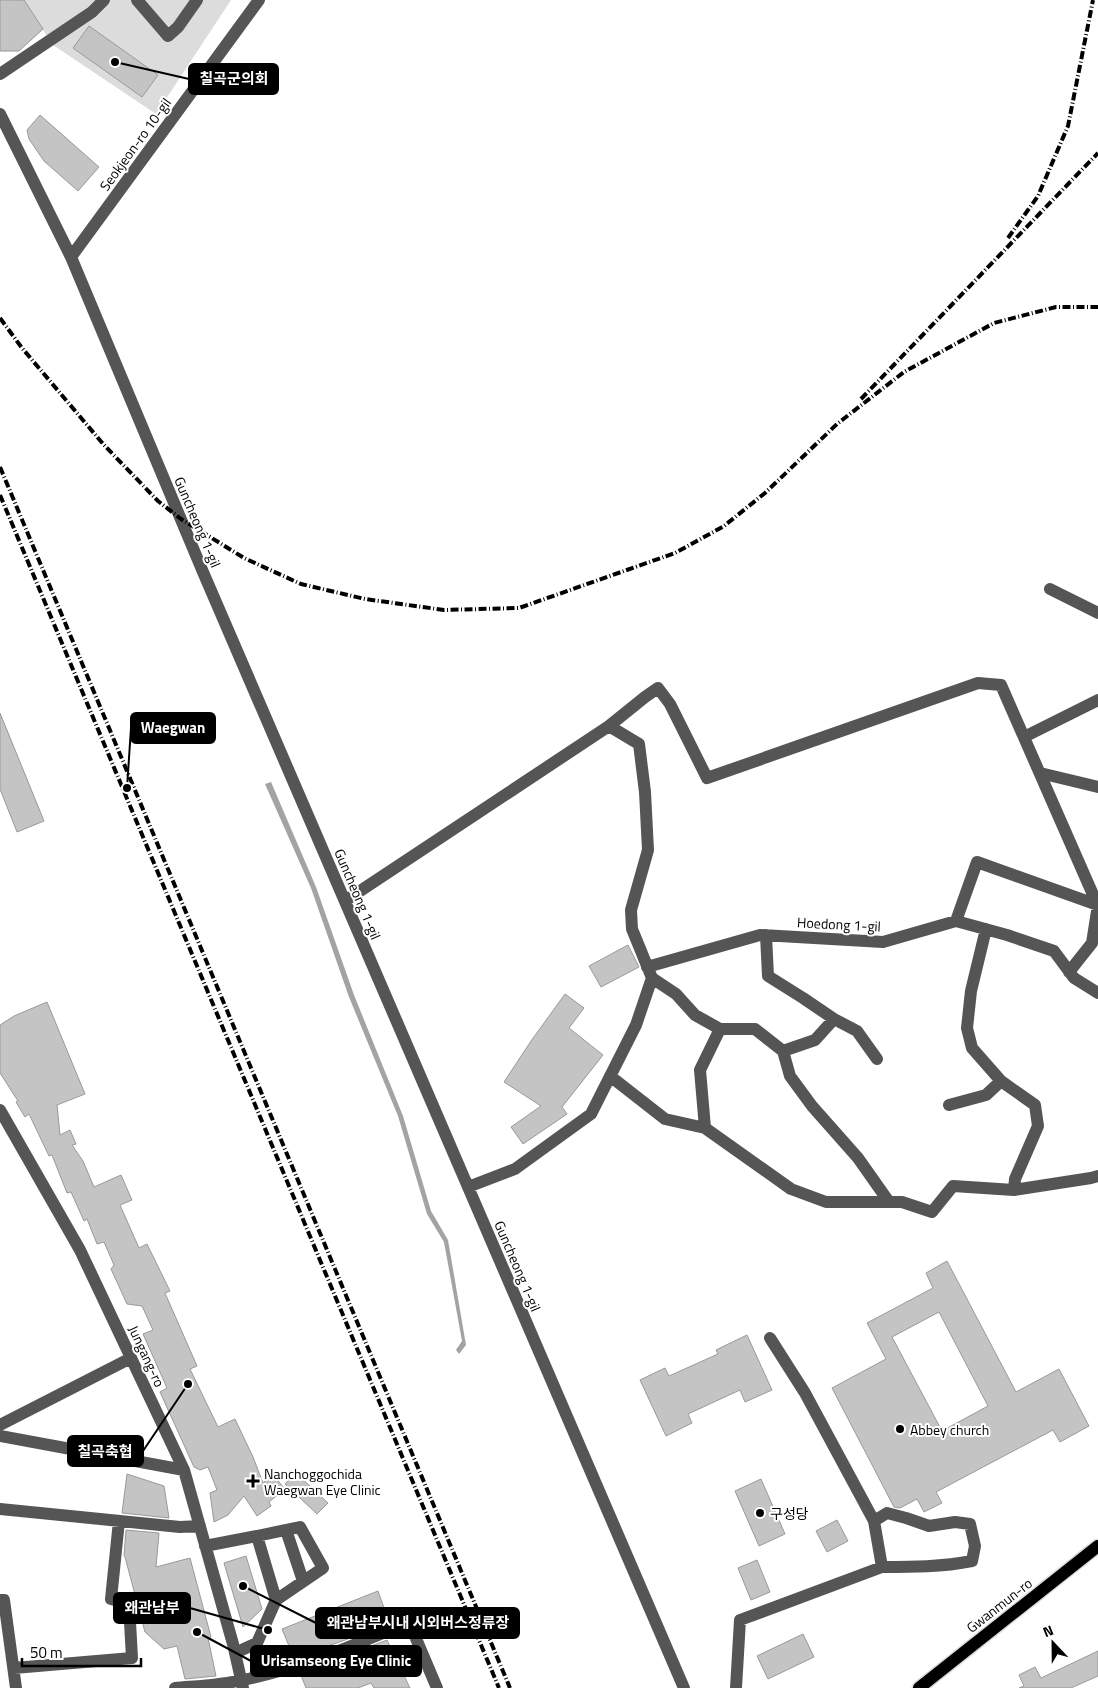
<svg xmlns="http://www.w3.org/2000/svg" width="1098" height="1688" font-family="'Titillium Web','Noto Sans KR',sans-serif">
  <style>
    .green { fill: #dcdcdc }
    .water { fill: #a3a3a3 }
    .building { fill: #c4c4c4; stroke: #999; fill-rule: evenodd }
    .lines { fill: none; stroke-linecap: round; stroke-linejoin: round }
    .major-casing { stroke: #dbdbdb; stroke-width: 15 }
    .minor { stroke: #555; stroke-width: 12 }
    .major { stroke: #000; stroke-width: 12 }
    .rail { stroke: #000; stroke-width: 4; stroke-dasharray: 8 2.5 1 2.5; stroke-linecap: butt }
    .poi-dot { fill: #000; stroke: #fff; stroke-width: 2 }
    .labels { text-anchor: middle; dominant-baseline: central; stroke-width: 4; stroke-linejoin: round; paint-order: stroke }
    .street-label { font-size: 14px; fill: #000; stroke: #fff }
    .poi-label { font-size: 14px; fill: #000; stroke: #fff; text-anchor: start }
    .leader { fill: none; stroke: #000; stroke-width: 2 }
    .callout-dot { fill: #000; stroke: #fff; stroke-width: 2 }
    .callout { fill: #000; stroke: #000; stroke-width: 2 }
    .callout-label { font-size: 15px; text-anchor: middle; font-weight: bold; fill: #fff }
  </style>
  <rect width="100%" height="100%" fill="#fff"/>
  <path class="green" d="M 23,0 L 231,0 L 156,114 L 53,45 Z"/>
  <path class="water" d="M 271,782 L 316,887 L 354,995 L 403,1116 L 431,1211 L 448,1240 L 466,1345 L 459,1354 L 456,1350 L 462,1341 L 444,1242 L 427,1214 L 398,1116 L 349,997 L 311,888 L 265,784 Z"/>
  <path class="building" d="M 0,0 L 24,0 L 43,29 L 19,51 L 0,51 Z
    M 89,26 L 158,75 L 142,97 L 73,48 Z
    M 40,115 L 99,167 L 78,191 L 44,161 L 29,139 L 27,130 Z
    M 0,713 L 44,821 L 17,832 L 0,789 Z
    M 628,945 L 639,967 L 601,987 L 589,966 Z
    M 565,994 L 584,1008 L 569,1028 L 603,1055 L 562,1107 L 567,1114 L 523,1144 L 511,1127 L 541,1106 L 504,1082 L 531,1041 Z
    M 47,1002 L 85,1094 L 57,1105 L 60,1135 L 70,1130 L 76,1144 L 72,1145 L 83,1161 L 94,1187 L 121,1175 L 132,1200 L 120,1205 L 139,1248 L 147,1244 L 170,1291 L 165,1293 L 197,1366 L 190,1369 L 218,1427 L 235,1419 L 253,1457 L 263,1483 L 273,1475 L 285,1489 L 269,1502 L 271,1506 L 257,1516 L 244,1496 L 228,1515 L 214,1522 L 210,1493 L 217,1490 L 208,1467 L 200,1470 L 194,1467 L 160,1392 L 167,1388 L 143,1334 L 153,1330 L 142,1306 L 127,1304 L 111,1269 L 114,1265 L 104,1242 L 97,1244 L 87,1219 L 84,1221 L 71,1192 L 67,1193 L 52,1155 L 49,1156 L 29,1114 L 25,1117 L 16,1102 L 18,1101 L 0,1073 L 0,1025 L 14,1016 Z
    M 947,1261 L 1016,1392 L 1059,1369 L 1089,1426 L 1060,1442 L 1053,1430 L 936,1492 L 942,1503 L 924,1512 L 917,1499 L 900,1508 L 894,1507 L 832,1388 L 886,1359 L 867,1323 L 933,1288 L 926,1273 ZM 939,1312 L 988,1406 L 942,1431 L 892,1337 Z
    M 747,1335 L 772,1390 L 745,1402 L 740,1390 L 688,1414 L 692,1423 L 666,1436 L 640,1380 L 665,1368 L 669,1376 L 718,1354 L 716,1350 Z
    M 296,1473 L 328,1503 L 317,1514 L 285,1484 Z
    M 127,1474 L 164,1486 L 169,1518 L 122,1513 Z
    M 761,1479 L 785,1534 L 759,1546 L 735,1491 Z
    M 837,1520 L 848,1541 L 827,1552 L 816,1531 Z
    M 126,1530 L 159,1533 L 156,1567 L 190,1558 L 211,1637 L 208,1638 L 216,1676 L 185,1679 L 177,1646 L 164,1649 L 145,1632 L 125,1557 L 124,1556 Z
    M 246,1556 L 262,1609 L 243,1627 L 224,1563 Z
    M 757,1560 L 770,1592 L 751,1600 L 738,1568 Z
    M 378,1591 L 389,1622 L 345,1640 L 294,1658 L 282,1629 Z
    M 803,1634 L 814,1657 L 768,1679 L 757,1656 Z
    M 387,1640 L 410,1688 L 374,1688 L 371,1683 L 358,1688 L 306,1688 L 300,1673 Z
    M 1098,1651 L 1098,1676 L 1071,1688 L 1019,1688 L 1024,1686 L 1019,1675 L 1035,1667 L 1041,1678 Z"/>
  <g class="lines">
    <g class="major-casing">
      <path id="major" d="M 919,1688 L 1098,1546"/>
    </g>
    <path class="minor" d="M 137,0 L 168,36 L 178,27 L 197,0
      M 0,74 L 92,12 L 104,0
      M 0,114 L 71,257 L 203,572 L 684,1688
      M 71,257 L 259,0
      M 1050,589 L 1098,613
      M 609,726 L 645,697 L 658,688 L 670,704 L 707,778 L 978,683 L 1001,685 L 1098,906
      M 1024,737 L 1098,700
      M 1040,773 L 1098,787
      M 345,901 L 609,726 L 639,744 L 645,792 L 648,850 L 631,910 L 632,929 L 652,978 L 636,1025 L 591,1114 L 515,1169 L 468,1187
      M 956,921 L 977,862 L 1098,905 L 1092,943 L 1069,972
      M 986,929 L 971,991 L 967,1028 L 972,1048 L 1001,1081 L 1035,1105 L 1038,1126 L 1015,1179 L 1014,1190
      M 766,935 L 768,976 L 803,998 L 834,1019 L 857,1031 L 877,1059
      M 647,967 L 760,935 L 883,942 L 956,921 L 1007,935 L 1054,951 L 1074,978 L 1098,993
      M 652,978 L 676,994 L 695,1015 L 720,1029 L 755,1029 L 783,1051 L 790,1076 L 812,1106 L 858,1158 L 889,1202
      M 783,1051 L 815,1040 L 834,1019
      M 610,1076 L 665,1119 L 705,1128 L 791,1189 L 826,1202 L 902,1202 L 932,1212 L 953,1186 L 1014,1190 L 1091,1178 L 1098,1176
      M 949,1105 L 986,1095 L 1001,1081
      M 0,1110 L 80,1250 L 184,1470 L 233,1644 L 243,1688
      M 705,1128 L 700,1070 L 720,1029
      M 0,1425 L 131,1358
      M 0,1436 L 184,1470
      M 0,1509 L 180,1527 L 200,1526
      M 874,1521 L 887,1513 L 906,1518 L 929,1526 L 955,1522 L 970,1524 L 975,1546 L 972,1561 C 942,1567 912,1567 882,1567
      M 286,1530 L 303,1581
      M 257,1536 L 300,1527 L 323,1568 L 276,1600
      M 205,1546 L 257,1536 L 276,1600 L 257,1643 L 235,1653
      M 0,1600 L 4,1600 L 16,1688
      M 14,1668 L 132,1658 L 129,1604 L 111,1599 L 119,1521
      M 175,1688 C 197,1686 221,1685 243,1680 C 301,1668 355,1645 409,1622 L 437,1688
      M 736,1688 L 740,1620 L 882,1567 L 874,1521 L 805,1393 L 770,1338"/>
    <use href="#major" class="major"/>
    <path class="rail" d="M 1008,238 L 1038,196 L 1068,126 L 1093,0
      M 0,318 L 22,348 L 104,445 L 158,501 L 181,519 L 244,558 L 301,584 L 365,599 L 444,610 L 519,608 L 675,553 L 724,526 L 765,493 L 837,424 L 904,372 L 994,323 L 1056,307 L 1098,307
      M 861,399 L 1098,153
      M 0,467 L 510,1688
      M 0,495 L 499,1688"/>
  </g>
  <g class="poi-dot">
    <circle cx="900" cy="1429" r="5"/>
    <path d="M250.5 1473.5h5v5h5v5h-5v5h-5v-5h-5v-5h5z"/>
    <circle cx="760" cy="1513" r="5"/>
  </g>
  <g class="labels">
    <g class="street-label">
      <text transform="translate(135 144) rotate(-54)">Seokjeon-ro 10-gil</text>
      <text transform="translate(198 522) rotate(67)">Guncheong 1-gil</text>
      <text transform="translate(358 894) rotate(67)">Guncheong 1-gil</text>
      <text transform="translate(839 924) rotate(3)">Hoedong 1-gil</text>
      <text transform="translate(518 1266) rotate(67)">Guncheong 1-gil</text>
      <text transform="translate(147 1356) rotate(65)">Jungang-ro</text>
      <text transform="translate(999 1605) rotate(-38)">Gwanmun-ro</text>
    </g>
    <g class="poi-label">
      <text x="910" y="1429">Abbey church</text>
      <text x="264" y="1473">Nanchoggochida<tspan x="264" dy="16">Waegwan Eye Clinic</tspan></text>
      <text x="770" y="1513">구성당</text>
    </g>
  </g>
  <path class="leader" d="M115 62L189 79M127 788L131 728M188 1384L143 1451M268 1630L190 1608M243 1586L316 1623M197 1632L251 1661"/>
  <g class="callout-dot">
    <circle cx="115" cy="62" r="5"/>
    <circle cx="127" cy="788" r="5"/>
    <circle cx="188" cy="1384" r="5"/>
    <circle cx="268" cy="1630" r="5"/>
    <circle cx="243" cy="1586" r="5"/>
    <circle cx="197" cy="1632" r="5"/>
  </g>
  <g class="callout">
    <rect x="189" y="64" width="89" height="30" rx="5"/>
    <rect x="131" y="713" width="84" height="30" rx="5"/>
    <rect x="68" y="1436" width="75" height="30" rx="5"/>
    <rect x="114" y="1593" width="76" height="30" rx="5"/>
    <rect x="316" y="1608" width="203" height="30" rx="5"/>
    <rect x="251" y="1646" width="170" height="30" rx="5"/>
  </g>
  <g class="callout-label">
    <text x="234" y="84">칠곡군의회</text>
    <text x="173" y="733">Waegwan</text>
    <text x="105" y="1457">칠곡축협</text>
    <text x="152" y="1613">왜관남부</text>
    <text x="418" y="1628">왜관남부시내 시외버스정류장</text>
    <text x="336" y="1666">Urisamseong Eye Clinic</text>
  </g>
  <g transform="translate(1053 1643) rotate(338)" stroke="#ffffff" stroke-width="4" paint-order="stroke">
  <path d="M0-4L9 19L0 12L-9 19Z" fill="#000000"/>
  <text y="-8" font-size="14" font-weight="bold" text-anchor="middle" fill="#000000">N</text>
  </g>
  <path d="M22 1658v8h119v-8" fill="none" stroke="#000000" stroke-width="2.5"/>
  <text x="30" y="1658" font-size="15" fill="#000000" stroke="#ffffff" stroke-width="4" paint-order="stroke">50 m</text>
</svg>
